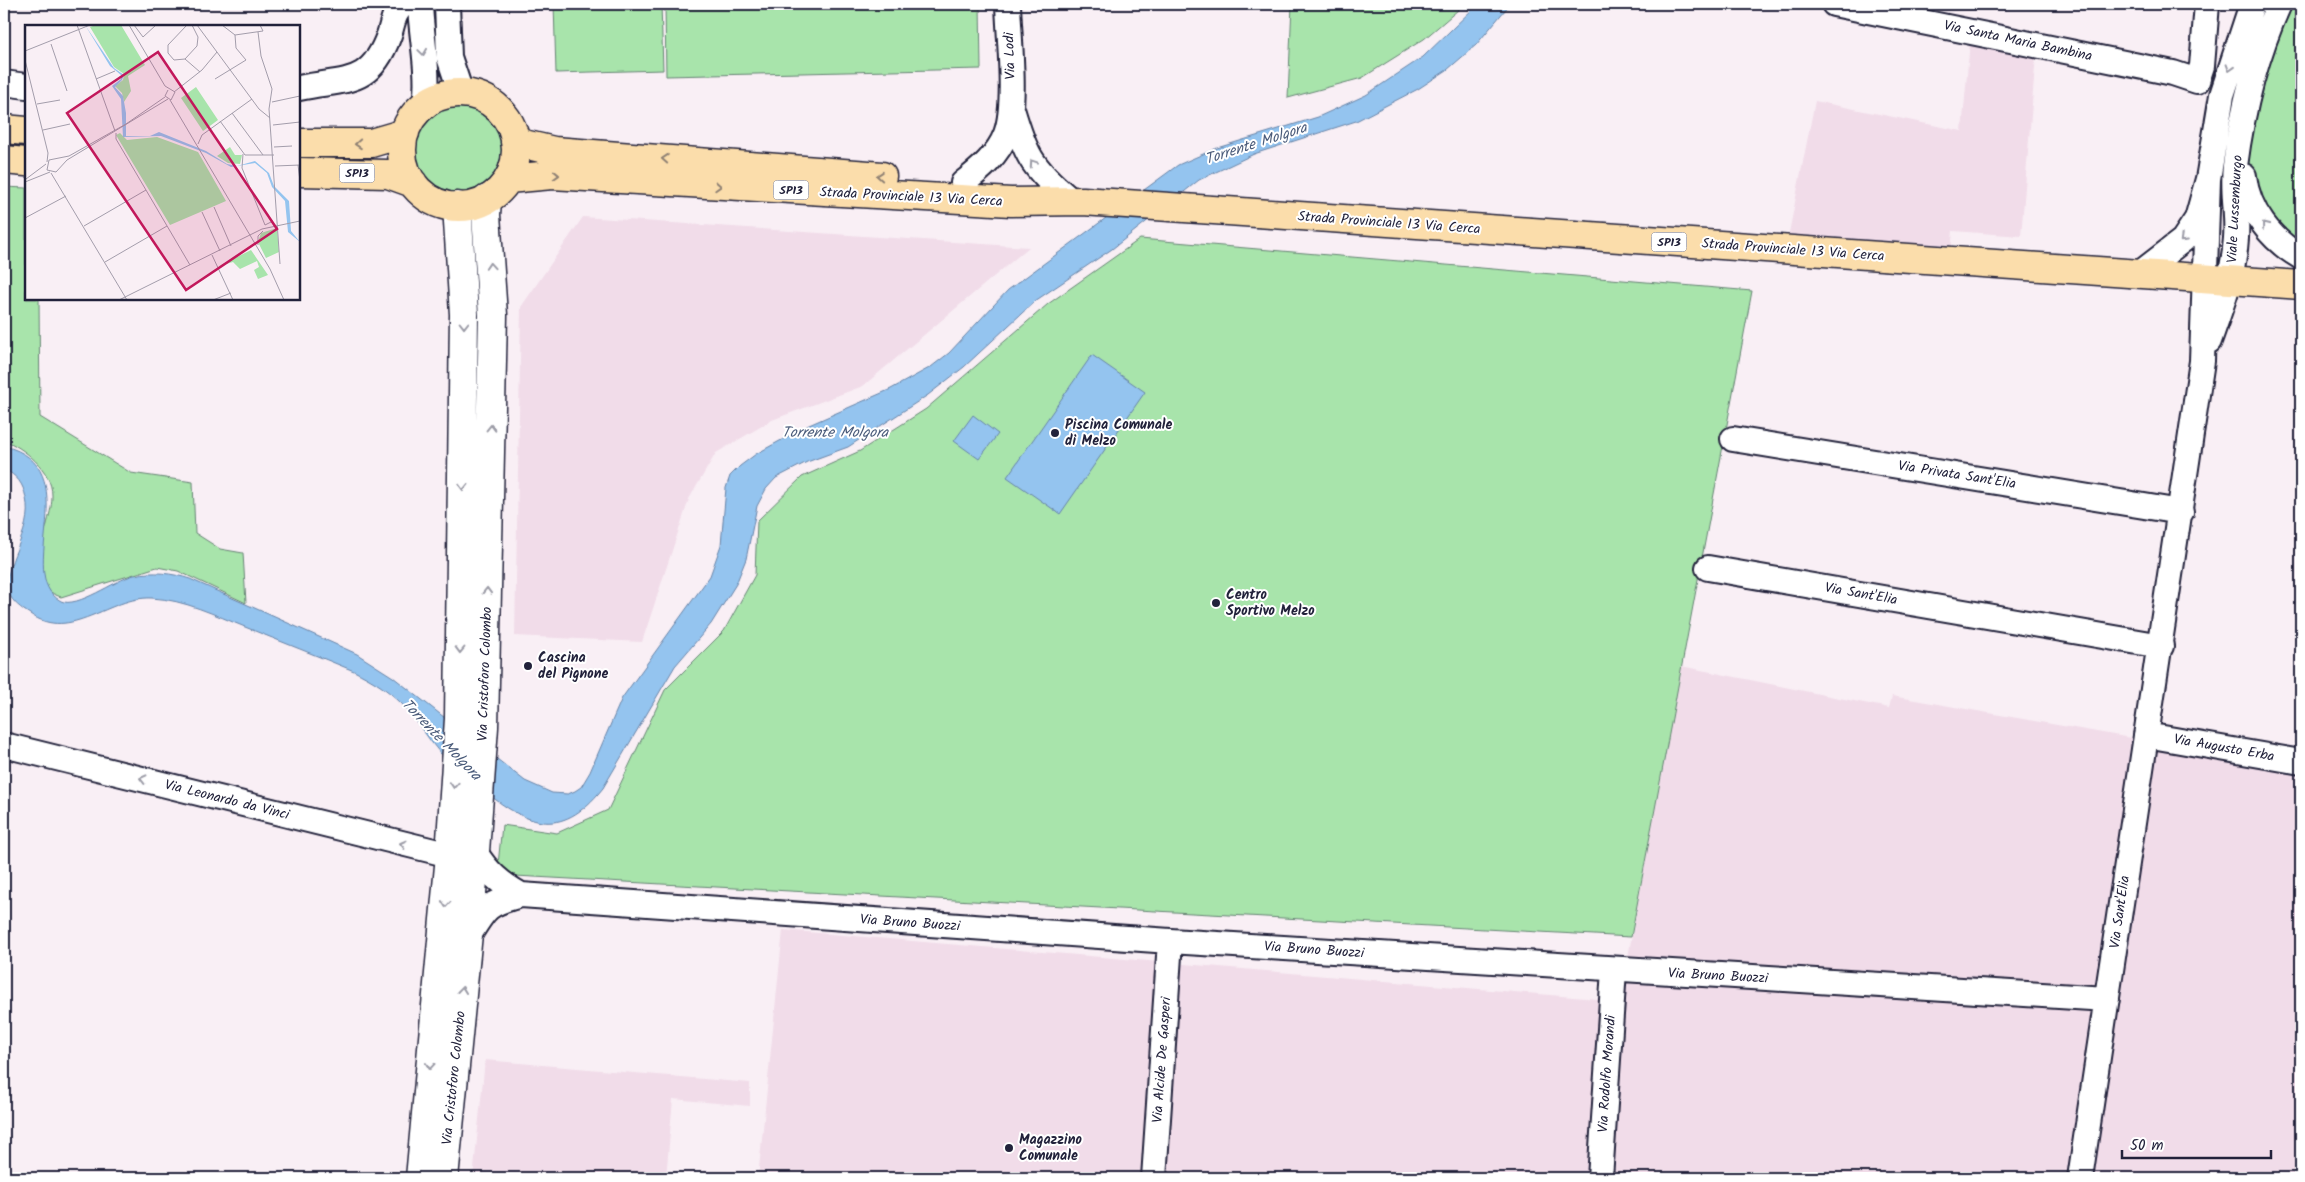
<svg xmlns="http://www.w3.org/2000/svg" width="2305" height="1182" font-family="Kalam,sans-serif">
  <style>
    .built { fill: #f1dce9 }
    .green { fill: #a8e4ab; stroke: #658373 }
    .water { fill: #94c4ef; stroke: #6683a7 }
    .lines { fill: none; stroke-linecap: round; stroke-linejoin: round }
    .street-casing { stroke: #22223b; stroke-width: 28 }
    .secondary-casing { stroke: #22223b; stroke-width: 31 }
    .primary-casing { stroke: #22223b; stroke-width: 31 }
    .street { stroke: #fff; stroke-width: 24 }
    .secondary { stroke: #fff; stroke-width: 28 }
    .primary { stroke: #fbddab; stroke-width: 28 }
    .oneway { stroke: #9c9ca7 }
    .oneway2 { stroke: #8e8073 }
    .poi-dot { fill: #22223b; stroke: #fff; stroke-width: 2 }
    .labels { text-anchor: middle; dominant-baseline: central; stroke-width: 4; stroke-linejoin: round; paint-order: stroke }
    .shield { fill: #fff; stroke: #646476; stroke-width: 1 }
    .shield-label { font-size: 12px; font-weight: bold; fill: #22223b }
    .street-label { font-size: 14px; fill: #22223b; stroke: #fff }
    .poi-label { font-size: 14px; font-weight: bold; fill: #22223b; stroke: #fff; text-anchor: start }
    .water-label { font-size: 15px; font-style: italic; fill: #4a5b7a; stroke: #fff }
    .inset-road { fill: none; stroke: #a39dab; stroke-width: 1 }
    .view { fill: #c2185b; fill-opacity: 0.15; stroke: #c2185b; stroke-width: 2.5 }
    .inset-edge { fill: none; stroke: #22223b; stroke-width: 2.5 }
  </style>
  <rect width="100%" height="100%" fill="#f9eff5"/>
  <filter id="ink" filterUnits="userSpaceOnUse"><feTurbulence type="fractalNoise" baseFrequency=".02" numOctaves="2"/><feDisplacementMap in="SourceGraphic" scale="10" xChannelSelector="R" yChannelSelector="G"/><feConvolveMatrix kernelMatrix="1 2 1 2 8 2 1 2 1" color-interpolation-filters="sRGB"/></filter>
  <g filter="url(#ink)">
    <path class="built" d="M 1970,41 L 2036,55 L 2021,236 L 1953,231 L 1951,251 L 1787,243 L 1815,101 L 1962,131 Z
      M 583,217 L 1029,247 L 863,386 L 772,420 L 716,453 L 689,499 L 642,642 L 515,636 L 521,307 Z
      M 1681,666 L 1889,708 L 1892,696 L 2301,768 L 2301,1178 L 758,1178 L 783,930 L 1620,1001 Z
      M 485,1060 L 750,1083 L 750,1106 L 673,1099 L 666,1178 L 473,1178 Z"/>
    <path class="green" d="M 554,4 L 661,4 L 663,70 L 556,73 Z
      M 665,4 L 980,4 L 981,69 L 666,76 Z
      M 1292,4 L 1465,4 L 1424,39 L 1362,78 L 1288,98 Z
      M 2291,4 L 2301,4 L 2301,249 C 2282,238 2280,232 2269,213 C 2263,202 2252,189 2248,177 C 2238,147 2278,35 2291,4 Z
      M411 148a49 49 0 1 1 98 0a49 49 0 1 1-98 0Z
      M 4,187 L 26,188 L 26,299 L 39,299 L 40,417 L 131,473 L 193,482 L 195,533 L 220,549 L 243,553 L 246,603 L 178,571 L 157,567 L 61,597 C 16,582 53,527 52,495 C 52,470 24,448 4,440 Z
      M 1140,239 L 1752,291 L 1631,937 L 497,875 L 502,825 L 557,833 L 608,810 L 665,690 L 724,631 L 755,575 L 757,521 L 802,477 L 860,451 L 926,409 L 1048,304 Z
      M 2301,707 L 2301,743 L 2295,743 Z"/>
    <path class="water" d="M 1478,4 L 1510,4 L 1476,45 L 1447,70 L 1418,89 L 1356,121 L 1254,154 L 1199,180 L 1112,249 L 1035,301 L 964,367 L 928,395 L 848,447 L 807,462 L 776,478 L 766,489 L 757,506 L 746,559 L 736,584 L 711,624 L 675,666 L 603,788 C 559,843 525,824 478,786 C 466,776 451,766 441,754 C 427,738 416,718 401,703 C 387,689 372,680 354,671 C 318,656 282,642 245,627 C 215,615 185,600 152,598 C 109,596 71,643 30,614 C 22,609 12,602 9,593 C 0,566 34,533 26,498 C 23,483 17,476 4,469 L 4,446 C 90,467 12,575 61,601 C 77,609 115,580 134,575 C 153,571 172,573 190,579 L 357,654 L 393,677 L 525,781 L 552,793 L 568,794 L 575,791 L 581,787 L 590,772 L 622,698 L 710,576 L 721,545 L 726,488 L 730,476 L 740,466 L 756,454 L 809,425 L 891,389 L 931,367 L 949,353 L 1008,290 L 1178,165 L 1217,148 L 1318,117 L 1366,95 L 1423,57 Z
      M 1092,355 L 1145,392 L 1060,514 L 1007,477 Z
      M 973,415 L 998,434 L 979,459 L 954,441 Z"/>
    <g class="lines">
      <g class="street-casing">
        <path id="street" d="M 420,4 C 421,36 430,74 425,104
          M 447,4 L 449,57 L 461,93
          M 1834,4 L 2173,73 L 2197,81 L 2202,66 L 2207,4
          M 4,83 L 26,86
          M 299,88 C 344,78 370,88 389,35 C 393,24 393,12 404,4
          M 1012,109 C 1025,153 1031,167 1067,197
          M 2244,176 C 2248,211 2271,240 2301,257
          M 963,183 C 980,170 998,155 1006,134 C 1017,104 1009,38 1008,4
          M 2139,274 L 2183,240 L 2197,219 L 2208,179 L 2222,95 L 2252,4
          M 2209,341 C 2221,307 2234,274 2236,238 C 2238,214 2232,190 2235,166 C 2242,111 2256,55 2279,4
          M 1733,439 L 2181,512
          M 1708,568 L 2161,646
          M 2146,735 L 2301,762
          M 4,745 L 450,855
          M 475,852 C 487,872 501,884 521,895
          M 468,937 C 486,907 487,904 521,895 L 1170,941 L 2107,999
          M 1154,1178 L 1170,941
          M 1600,1178 L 1614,970
          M 2080,1178 L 2202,361 L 2208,179"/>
      </g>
      <g class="secondary-casing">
        <path id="secondary" d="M 420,1178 L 450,855 L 459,719 L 464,314 L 457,206
          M 444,1178 L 472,893 L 484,727 L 493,315 L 486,215 L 487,199"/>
      </g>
      <g class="primary-casing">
        <path id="primary" d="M402 150a57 57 0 1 1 114 0a57 57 0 1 1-114 0Z
          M 4,129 L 26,131
          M 515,142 L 554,151 L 882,176
          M 299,143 L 371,143 L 405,133
          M 4,160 L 26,162
          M 299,172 L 388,174 L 413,183
          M 508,179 L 552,175 L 1011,202 L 1083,201 L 2301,285"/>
      </g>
      <use href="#street" class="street"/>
      <use href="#secondary" class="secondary"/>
      <use href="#primary" class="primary"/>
    </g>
    <defs><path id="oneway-chevron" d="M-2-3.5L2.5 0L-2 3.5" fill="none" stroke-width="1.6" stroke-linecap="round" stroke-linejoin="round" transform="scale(1.25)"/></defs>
    <g class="oneway">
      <use href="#oneway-chevron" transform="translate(423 52) rotate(82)"/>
      <use href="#oneway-chevron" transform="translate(2230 68) rotate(107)"/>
      <use href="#oneway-chevron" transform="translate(1033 163) rotate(-124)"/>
      <use href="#oneway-chevron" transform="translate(2265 225) rotate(-129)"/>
      <use href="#oneway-chevron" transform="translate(2183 239) rotate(136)"/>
      <use href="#oneway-chevron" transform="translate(490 266) rotate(-94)"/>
      <use href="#oneway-chevron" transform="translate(464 325) rotate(90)"/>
      <use href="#oneway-chevron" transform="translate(491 428) rotate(-89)"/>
      <use href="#oneway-chevron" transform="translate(463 487) rotate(91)"/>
      <use href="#oneway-chevron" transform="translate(487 591) rotate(-89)"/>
      <use href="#oneway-chevron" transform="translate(460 650) rotate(91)"/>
      <use href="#oneway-chevron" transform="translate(143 779) rotate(-166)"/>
      <use href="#oneway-chevron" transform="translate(454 785) rotate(94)"/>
      <use href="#oneway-chevron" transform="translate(403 844) rotate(-166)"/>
      <use href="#oneway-chevron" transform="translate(446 904) rotate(95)"/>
      <use href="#oneway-chevron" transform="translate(462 990) rotate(-84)"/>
      <use href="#oneway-chevron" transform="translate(430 1066) rotate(95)"/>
    </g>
    <g class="oneway2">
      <use href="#oneway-chevron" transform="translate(358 144) rotate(176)"/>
      <use href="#oneway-chevron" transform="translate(665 159) rotate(-176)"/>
      <use href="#oneway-chevron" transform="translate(556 175) rotate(2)"/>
      <use href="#oneway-chevron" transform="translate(880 176) rotate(-176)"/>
      <use href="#oneway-chevron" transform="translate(718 186) rotate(3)"/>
    </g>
  </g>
  <g class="poi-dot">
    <circle cx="1055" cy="433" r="5"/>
    <circle cx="1216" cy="603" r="5"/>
    <circle cx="528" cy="666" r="5"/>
    <circle cx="1009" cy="1148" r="5"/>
  </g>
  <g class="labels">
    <g class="shield">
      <rect x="339.5" y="163.5" width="35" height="19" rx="4"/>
      <rect x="773.5" y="180.5" width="35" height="19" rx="4"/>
      <rect x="1651.5" y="232.5" width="35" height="19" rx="4"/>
    </g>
    <g class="shield-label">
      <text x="357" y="173">SP13</text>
      <text x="791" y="190">SP13</text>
      <text x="1669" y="242">SP13</text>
    </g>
    <g class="street-label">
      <text transform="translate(2018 41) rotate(12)">Via Santa Maria Bambina</text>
      <text transform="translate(1010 56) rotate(-92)">Via Lodi</text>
      <text transform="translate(911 197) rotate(3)">Strada Provinciale 13 Via Cerca</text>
      <text transform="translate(2235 209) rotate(-87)">Viale Lussemburgo</text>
      <text transform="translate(1389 223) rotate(4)">Strada Provinciale 13 Via Cerca</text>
      <text transform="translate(1793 250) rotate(4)">Strada Provinciale 13 Via Cerca</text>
      <text transform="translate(1957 475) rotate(9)">Via Privata Sant'Elia</text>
      <text transform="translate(1861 594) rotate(10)">Via Sant'Elia</text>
      <text transform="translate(485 674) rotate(-88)">Via Cristoforo Colombo</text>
      <text transform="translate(2224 748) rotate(10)">Via Augusto Erba</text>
      <text transform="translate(227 800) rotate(14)">Via Leonardo da Vinci</text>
      <text transform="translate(2120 912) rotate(-82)">Via Sant'Elia</text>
      <text transform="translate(910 923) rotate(4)">Via Bruno Buozzi</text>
      <text transform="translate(1314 950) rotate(4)">Via Bruno Buozzi</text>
      <text transform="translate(1718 976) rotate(3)">Via Bruno Buozzi</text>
      <text transform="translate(1162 1060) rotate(-86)">Via Alcide De Gasperi</text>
      <text transform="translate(1607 1074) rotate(-86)">Via Rodolfo Morandi</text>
      <text transform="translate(454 1078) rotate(-84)">Via Cristoforo Colombo</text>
    </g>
    <g class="poi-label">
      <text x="1065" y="425">Piscina Comunale<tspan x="1065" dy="16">di Melzo</tspan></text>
      <text x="1226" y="595">Centro<tspan x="1226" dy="16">Sportivo Melzo</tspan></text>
      <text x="538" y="658">Cascina<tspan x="538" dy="16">del Pignone</tspan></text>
      <text x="1019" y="1140">Magazzino<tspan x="1019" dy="16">Comunale</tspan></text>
    </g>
    <g class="water-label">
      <text transform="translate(1256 144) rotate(-18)">Torrente Molgora</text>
      <text x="835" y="433">Torrente Molgora</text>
      <text transform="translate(441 740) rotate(46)">Torrente Molgora</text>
    </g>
  </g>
  <g transform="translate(25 25)">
    <rect width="275" height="275" fill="#f9eff5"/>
    <path d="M 71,0 L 96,0 L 120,40 L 103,51 L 106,66 L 99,77 L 97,68 L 90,61 L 98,55 L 99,49 L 89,42 L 65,2 ZM 171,62 L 193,95 L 178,106 L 156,73 ZM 95,108 L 102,115 L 132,112 L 173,127 L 201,176 L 145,200 L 91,110 ZM 205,122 L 210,130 L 217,130 L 215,139 L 203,138 L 192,131 ZM 252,203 L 254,227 L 241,233 L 233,217 L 236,208 ZM 226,225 L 243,250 L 233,254 L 229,245 L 234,242 L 232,236 L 215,244 L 208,237 L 194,241 Z" fill="#a8e4ab"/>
    <path d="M 60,0 L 89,43 L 99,50 L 97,55 L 90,62 L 98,71 L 101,88 L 101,111 L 125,111 L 134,107 L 181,126 L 202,139 L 212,141 L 230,136 L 244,148 L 249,161 L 264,176 L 266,206 L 275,217 L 263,207 L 260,176 L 247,162 L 242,148 L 230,138 L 206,142 L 181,128 L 136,111 L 98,112 L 96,74 L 87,61 L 96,54 L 96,50 L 85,41 Z" fill="#94c4ef"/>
    <path class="inset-road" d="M 52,0 L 90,106M 104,0 L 140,61 L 150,67 L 146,75 L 140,71 L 143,65M 109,0 L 118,12 L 131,0M 162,0 L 143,20 L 143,28 L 149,35 L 160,34 L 172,21 L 173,12 L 167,0M 172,0 L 234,84 L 245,93M 197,0 L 210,10M 233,7 L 236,31 L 247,64 L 244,84 L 255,239M 210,10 L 238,6 L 235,0M 26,19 L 42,66M 0,26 L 65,0M 160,34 L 175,47M 0,35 L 23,128 L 22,137M 71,54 L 90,46M 190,54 L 221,35 L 211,23 L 210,10M 149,67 L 177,45 L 192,27M 140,72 L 101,99 L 44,131 L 24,135 L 22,145 L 31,147 L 42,135 L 143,74M 145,75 L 245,244 L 259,275M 247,77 L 275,71M 12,79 L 35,75M 207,88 L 238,130M 195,96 L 220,130 L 249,130M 248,100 L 275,97M 18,105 L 45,99M 91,108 L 91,114 L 165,240M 173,119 L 177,110 L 227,74M 249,122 L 267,121M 218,129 L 217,143 L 240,200 L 248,196M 273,140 L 275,156M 250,141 L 275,140M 26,148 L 102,275M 1,154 L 21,139M 0,157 L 25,147M 189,182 L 206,221M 177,187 L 195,226M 0,193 L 41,171M 59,201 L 121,165M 233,220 L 233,211 L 238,206M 187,230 L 208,275M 80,237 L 142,201M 94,275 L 237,204 L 275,196M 188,275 L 206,268"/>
    <path class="view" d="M 133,27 L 252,204 L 161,265 L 42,88 Z"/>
    <rect width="275" height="275" class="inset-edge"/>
  </g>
  <rect width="2305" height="1182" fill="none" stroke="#fff" stroke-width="20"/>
  <rect x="10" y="10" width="2285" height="1162" fill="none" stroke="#22223b" stroke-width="2" filter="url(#ink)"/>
  <path d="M2122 1150v8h149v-8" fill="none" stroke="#22223b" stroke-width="2.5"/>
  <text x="2130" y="1150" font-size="15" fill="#22223b" stroke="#ffffff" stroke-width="4" paint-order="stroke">50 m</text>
</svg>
